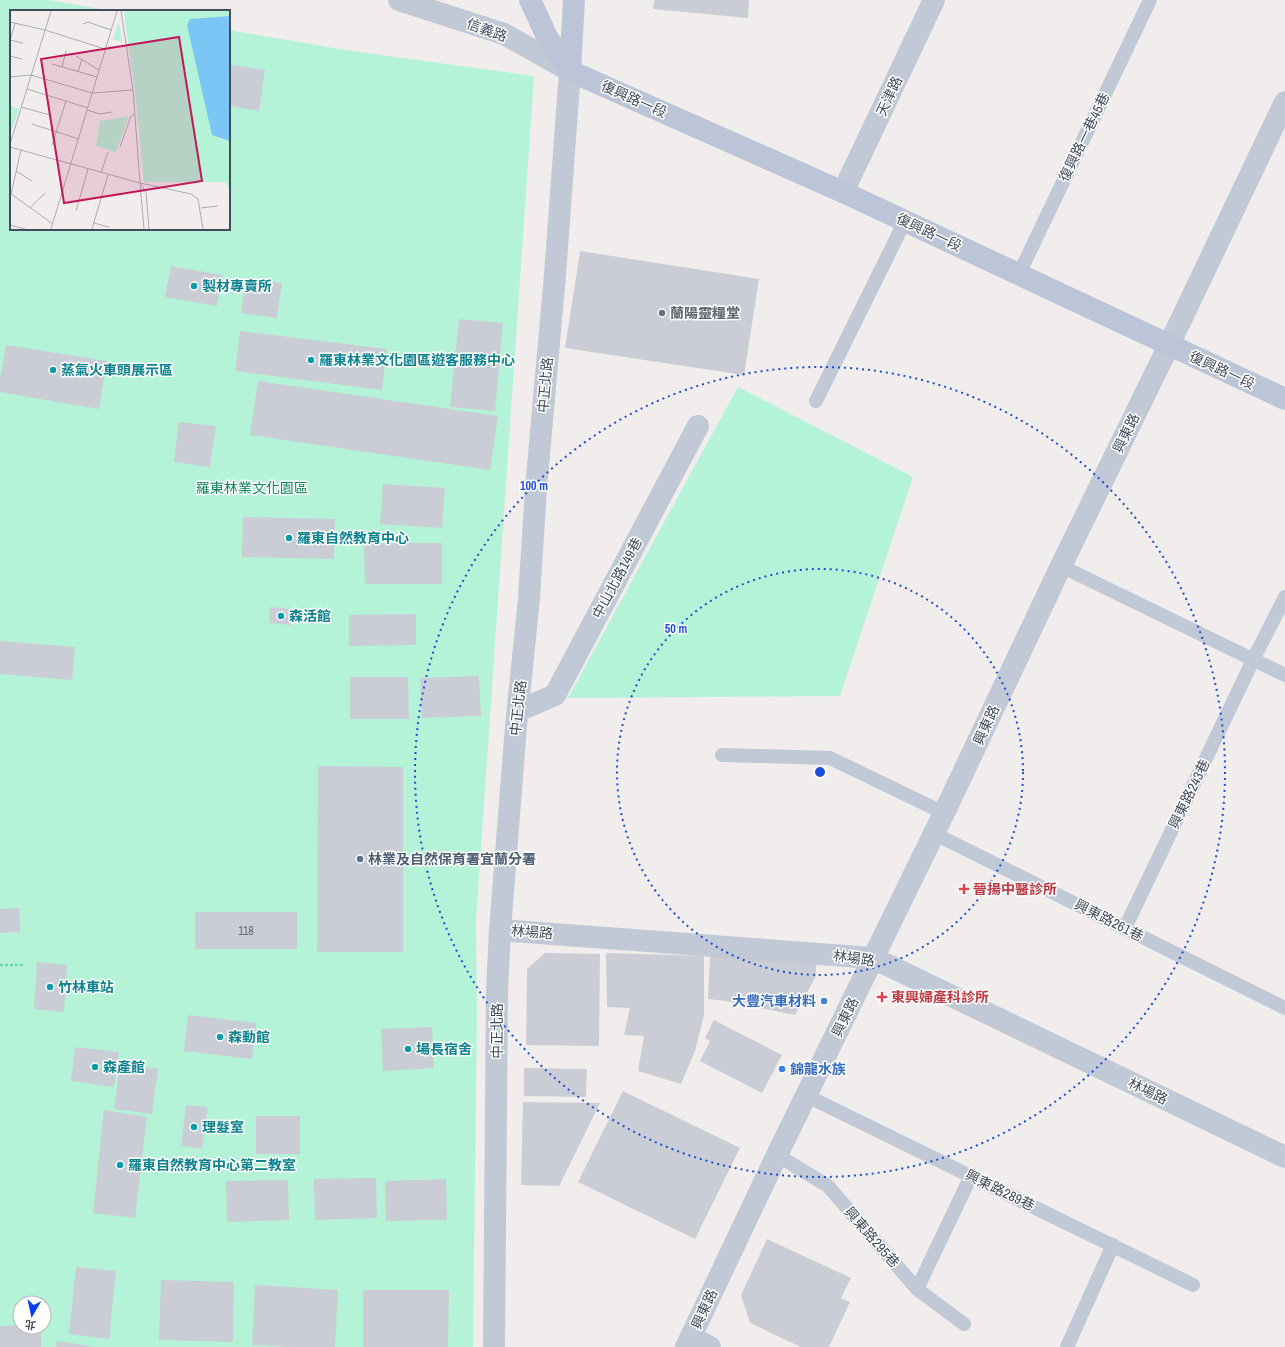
<svg xmlns="http://www.w3.org/2000/svg" width="1285" height="1347" font-family="'Archivo Narrow','Noto Sans TC',sans-serif">
  <style>
    .green { fill: #b4f3d8; fill-rule: evenodd }
    .building { fill: #cacdd5 }
    .lines { fill: none; stroke-linecap: round; stroke-linejoin: round }
    .path { stroke: #69d5b3; stroke-width: 2.5; stroke-dasharray: 3 2; stroke-linecap: butt }
    .service { stroke: #c1c8d6; stroke-width: 14 }
    .minor { stroke: #c1c8d6; stroke-width: 22 }
    .secondary { stroke: #bcc5d8; stroke-width: 22 }
    .ring { fill: none; stroke: #1d4ed8; stroke-width: 2; stroke-dasharray: 2 4 }
    .culture-dot { fill: #0f9aa8; stroke: #fff; stroke-width: 1.5 }
    .worship-dot { fill: #6b7280; stroke: #fff; stroke-width: 1.5 }
    .service-dot { fill: #5c6f8a; stroke: #fff; stroke-width: 1.5 }
    .health-dot { fill: #e0444e; stroke: #fff; stroke-width: 1.5 }
    .shop-dot { fill: #3f7fe0; stroke: #fff; stroke-width: 1.5 }
    .labels { text-anchor: middle; dominant-baseline: central; stroke-width: 3; stroke-linejoin: round; paint-order: stroke }
    .number-label { font-size: 12px; fill: #656c7a }
    .street-label { font-size: 14px; fill: #434b5c; stroke: #fff }
    .culture-label { font-size: 14px; font-weight: bold; fill: #0d838f; stroke: #fff; text-anchor: start }
    .worship-label { font-size: 14px; font-weight: bold; fill: #5b616d; stroke: #fff; text-anchor: start }
    .park-label { font-size: 14px; fill: #0d845e; stroke: #fff }
    .service-label { font-size: 14px; font-weight: bold; fill: #4e5e75; stroke: #fff; text-anchor: start }
    .health-label { font-size: 14px; font-weight: bold; fill: #be3a42; stroke: #fff; text-anchor: start }
    .shop-label { font-size: 14px; font-weight: bold; fill: #366cbe; stroke: #fff; text-anchor: end }
    .inset-road { fill: none; stroke: #abacb2; stroke-width: 1 }
    .view { fill: #c2185b; fill-opacity: 0.15; stroke: #c2185b; stroke-width: 2 }
    .inset-edge { fill: none; stroke: #434b5c; stroke-width: 2 }
    .centre { fill: #1d4ed8; stroke: #fff; stroke-width: 2 }
    .ring-label { font-size: 12px; text-anchor: middle; font-weight: bold; fill: #1d4ed8; stroke: #fff; stroke-width: 3; stroke-linejoin: round; paint-order: stroke }
  </style>
  <rect width="100%" height="100%" fill="#f0edec"/>
  <path class="green" d="M 0,0 L 48,0 L 113,11 L 11,11 L 11,229 L 229,229 L 229,30 L 345,50 L 534,76 L 476,920 L 477,1013 L 473,1347 L 0,1347 ZM 20,1303 L 44,1303 L 44,1327 L 20,1327 Z
    M 738,387 L 913,477 L 840,696 L 568,698 Z"/>
  <path class="building" d="M 654,0 L 749,0 L 748,18 L 653,9 Z
    M 229,64 L 265,70 L 259,111 L 229,106 Z
    M 580,251 L 759,279 L 744,375 L 565,348 Z
    M 171,266 L 222,275 L 217,306 L 165,297 Z
    M 246,278 L 282,283 L 277,318 L 241,313 Z
    M 459,319 L 503,323 L 495,411 L 450,407 Z
    M 240,331 L 387,349 L 382,390 L 235,371 Z
    M 6,345 L 107,361 L 99,409 L 0,392 L 0,379 Z
    M 258,381 L 498,416 L 490,470 L 250,435 Z
    M 179,422 L 216,426 L 210,467 L 174,462 Z
    M 383,484 L 445,488 L 442,528 L 380,524 Z
    M 243,517 L 335,519 L 334,559 L 242,557 Z
    M 364,543 L 442,543 L 442,584 L 365,584 Z
    M 270,607 L 293,609 L 291,625 L 269,623 Z
    M 416,614 L 416,645 L 349,646 L 349,615 Z
    M 0,641 L 75,647 L 72,680 L 0,674 Z
    M 479,676 L 481,716 L 422,718 L 420,678 Z
    M 350,677 L 408,677 L 409,719 L 350,719 Z
    M 318,766 L 403,767 L 403,952 L 317,952 Z
    M 19,908 L 20,932 L 0,933 L 0,909 Z
    M 195,912 L 297,912 L 297,949 L 195,949 Z
    M 545,953 L 600,954 L 599,1046 L 526,1045 L 527,969 Z
    M 606,953 L 704,956 L 704,1015 L 695,1051 L 681,1084 L 638,1071 L 644,1036 L 624,1035 L 630,1008 L 607,1007 Z
    M 710,954 L 816,962 L 816,976 L 795,1015 L 726,1001 L 708,999 Z
    M 37,962 L 67,965 L 64,1012 L 34,1009 Z
    M 188,1015 L 256,1023 L 252,1059 L 184,1051 Z
    M 714,1020 L 782,1055 L 762,1093 L 700,1061 L 710,1041 L 705,1038 Z
    M 432,1027 L 434,1068 L 383,1071 L 381,1029 Z
    M 75,1047 L 119,1052 L 114,1087 L 71,1081 Z
    M 120,1064 L 158,1069 L 152,1114 L 114,1109 Z
    M 524,1068 L 587,1069 L 586,1097 L 524,1096 Z
    M 623,1091 L 740,1148 L 695,1239 L 578,1182 Z
    M 523,1102 L 600,1103 L 559,1186 L 521,1185 Z
    M 186,1105 L 208,1107 L 202,1149 L 181,1146 Z
    M 104,1110 L 147,1117 L 135,1218 L 93,1213 Z
    M 256,1116 L 300,1116 L 300,1154 L 256,1154 Z
    M 376,1178 L 377,1218 L 315,1220 L 314,1179 Z
    M 446,1179 L 447,1220 L 386,1221 L 385,1181 Z
    M 288,1180 L 289,1220 L 227,1222 L 226,1181 Z
    M 767,1239 L 851,1278 L 841,1298 L 850,1302 L 829,1347 L 801,1347 L 750,1323 L 741,1295 Z
    M 76,1267 L 116,1271 L 109,1339 L 69,1334 Z
    M 161,1280 L 234,1282 L 233,1342 L 159,1340 Z
    M 255,1285 L 338,1290 L 335,1347 L 291,1347 L 252,1345 Z
    M 363,1290 L 449,1290 L 448,1347 L 363,1347 Z
    M 20,1325 L 20,1327 L 41,1327 L 41,1347 L 0,1347 L 0,1326 Z
    M 57,1341 L 92,1346 L 92,1347 L 56,1347 Z"/>
  <g class="lines">
    <path class="path" d="M 0,965 L 23,965"/>
    <path class="service" d="M 1019,274 L 1150,0
      M 816,401 L 905,221
      M 1061,566 L 1285,675
      M 722,755 L 830,758 L 944,813
      M 933,833 L 1285,1008
      M 1125,928 L 1253,660 L 1285,597
      M 807,1096 L 1193,1285
      M 777,1155 L 828,1186 L 917,1289 L 964,1324
      M 917,1289 L 971,1176
      M 1067,1347 L 1113,1245"/>
    <path class="minor" d="M 399,0 L 504,34 L 570,71 L 555,275 L 536,488 L 529,598 L 516,726 L 500,930 L 497,990 L 494,1347
      M 843,192 L 934,0
      M 518,711 L 555,695 L 698,426
      M 500,930 L 873,958 L 1285,1157
      M 691,1337 L 710,1347
      M 686,1347 L 777,1155 L 944,813 L 1061,566 L 1169,345 L 1285,102"/>
    <path class="secondary" d="M 530,0 L 548,39 L 570,71
      M 570,71 L 843,192 L 1285,399
      M 570,71 L 574,0"/>
  </g>
  <g class="ring">
    <circle cx="820" cy="772" r="203"/>
    <circle cx="820" cy="772" r="405"/>
  </g>
  <g class="culture-dot">
    <circle cx="194" cy="286" r="4"/>
    <circle cx="311" cy="360" r="4"/>
    <circle cx="53" cy="370" r="4"/>
    <circle cx="289" cy="538" r="4"/>
    <circle cx="281" cy="616" r="4"/>
    <circle cx="50" cy="987" r="4"/>
    <circle cx="220" cy="1037" r="4"/>
    <circle cx="408" cy="1049" r="4"/>
    <circle cx="95" cy="1067" r="4"/>
    <circle cx="194" cy="1127" r="4"/>
    <circle cx="120" cy="1165" r="4"/>
  </g>
  <circle class="worship-dot" cx="662" cy="313" r="4"/>
  <circle class="service-dot" cx="360" cy="859" r="4"/>
  <g class="health-dot">
    <path d="M962 883h4v4h4v4h-4v4h-4v-4h-4v-4h4z"/>
    <path d="M880 991h4v4h4v4h-4v4h-4v-4h-4v-4h4z"/>
  </g>
  <g class="shop-dot">
    <circle cx="824" cy="1001" r="4"/>
    <circle cx="782" cy="1069" r="4"/>
  </g>
  <g class="labels">
    <g class="number-label">
      <text x="246" y="931">118</text>
    </g>
    <g class="street-label">
      <text transform="translate(487 30) rotate(20)">信義路</text>
      <text transform="translate(889 96) rotate(-65)">天津路</text>
      <text transform="translate(634 99) rotate(24)">復興路一段</text>
      <text transform="translate(1084 137) rotate(-64)">復興路一巷45巷</text>
      <text transform="translate(929 232) rotate(25)">復興路一段</text>
      <text transform="translate(1222 370) rotate(25)">復興路一段</text>
      <text transform="translate(545 385) rotate(-85)">中正北路</text>
      <text transform="translate(1126 433) rotate(-64)">興東路</text>
      <text transform="translate(617 578) rotate(-62)">中山北路149巷</text>
      <text transform="translate(518 708) rotate(-84)">中正北路</text>
      <text transform="translate(986 725) rotate(-65)">興東路</text>
      <text transform="translate(1189 794) rotate(-64)">興東路243巷</text>
      <text transform="translate(1109 920) rotate(27)">興東路261巷</text>
      <text transform="translate(532 932) rotate(4)">林場路</text>
      <text transform="translate(854 958) rotate(8)">林場路</text>
      <text transform="translate(845 1017) rotate(-64)">興東路</text>
      <text transform="translate(497 1031) rotate(-90)">中正北路</text>
      <text transform="translate(1148 1091) rotate(26)">林場路</text>
      <text transform="translate(1000 1190) rotate(26)">興東路289巷</text>
      <text transform="translate(872 1237) rotate(49)">興東路295巷</text>
      <text transform="translate(704 1309) rotate(-65)">興東路</text>
    </g>
    <g class="culture-label">
      <text x="202" y="286">製材專賣所</text>
      <text x="319" y="360">羅東林業文化園區遊客服務中心</text>
      <text x="61" y="370">蒸氣火車頭展示區</text>
      <text x="297" y="538">羅東自然教育中心</text>
      <text x="289" y="616">森活館</text>
      <text x="58" y="987">竹林車站</text>
      <text x="228" y="1037">森動館</text>
      <text x="416" y="1049">場長宿舍</text>
      <text x="103" y="1067">森產館</text>
      <text x="202" y="1127">理髮室</text>
      <text x="128" y="1165">羅東自然教育中心第二教室</text>
    </g>
    <g class="worship-label">
      <text x="670" y="313">蘭陽靈糧堂</text>
    </g>
    <g class="park-label">
      <text x="252" y="488">羅東林業文化園區</text>
    </g>
    <g class="service-label">
      <text x="368" y="859">林業及自然保育署宜蘭分署</text>
    </g>
    <g class="health-label">
      <text x="973" y="889">晉揚中醫診所</text>
      <text x="891" y="997">東興婦產科診所</text>
    </g>
    <g class="shop-label">
      <text x="816" y="1001">大豐汽車材料</text>
      <text x="790" y="1069" text-anchor="start">錦龍水族</text>
    </g>
  </g>
  <g transform="translate(10 10)">
    <rect width="220" height="220" fill="#f0edec"/>
    <path d="M 117,1 L 220,1 L 220,180 L 215,172 L 134,172 L 125,81 L 114,2 ZM 109,11 L 109,13 L 112,32 L 103,29 ZM 0,96 L 9,99 L 0,125 ZM 119,106 L 106,142 L 86,136 L 90,111 Z" fill="#b4f3d8"/>
    <path d="M 220,6 L 220,131 L 202,125 L 177,15 L 180,9 Z" fill="#7cc6f5"/>
    <path class="inset-road" d="M 111,1 L 123,80 L 130,173 L 181,184 L 188,189 L 193,219M 0,12 L 35,20 L 95,39M 73,14 L 78,12 L 101,20M 0,30 L 13,33M 0,31 L 5,13M 0,46 L 12,49M 66,46 L 89,60M 42,54 L 87,67M 52,57 L 56,41M 68,62 L 72,49M 0,67 L 21,65 L 82,83 L 123,80M 17,79 L 78,98M 11,97 L 40,105M 77,100 L 90,104 L 102,102M 22,114 L 69,129M 0,134 L 41,1M 42,135 L 56,91M 0,137 L 130,173M 110,137 L 121,106 L 125,104M 11,140 L 1,184 L 43,214M 6,161 L 22,171M 91,163 L 98,142M 130,173 L 136,182 L 139,219M 130,173 L 134,219M 20,198 L 35,183M 191,198 L 208,196M 66,201 L 78,159M 84,213 L 99,217M 0,215 L 15,219M 41,219 L 107,1M 82,219 L 98,165"/>
    <path class="view" d="M 169,27 L 192,171 L 54,193 L 31,49 Z"/>
    <rect width="220" height="220" class="inset-edge"/>
  </g>
  <circle cx="820" cy="772" r="6" class="centre"/>
  <g class="ring-label">
    <text x="534" y="490">100 m</text>
    <text x="676" y="633">50 m</text>
  </g>
  <g transform="translate(32 1315) rotate(189)"><circle r="19" fill="#ffffff" stroke="#b4b7be"/>
  <path d="M0-3L7 15L0 10L-7 15Z" fill="#0540f0"/>
  <text y="-6" font-size="11" font-weight="bold" text-anchor="middle" fill="#434b5c">北</text>
  </g>
</svg>
